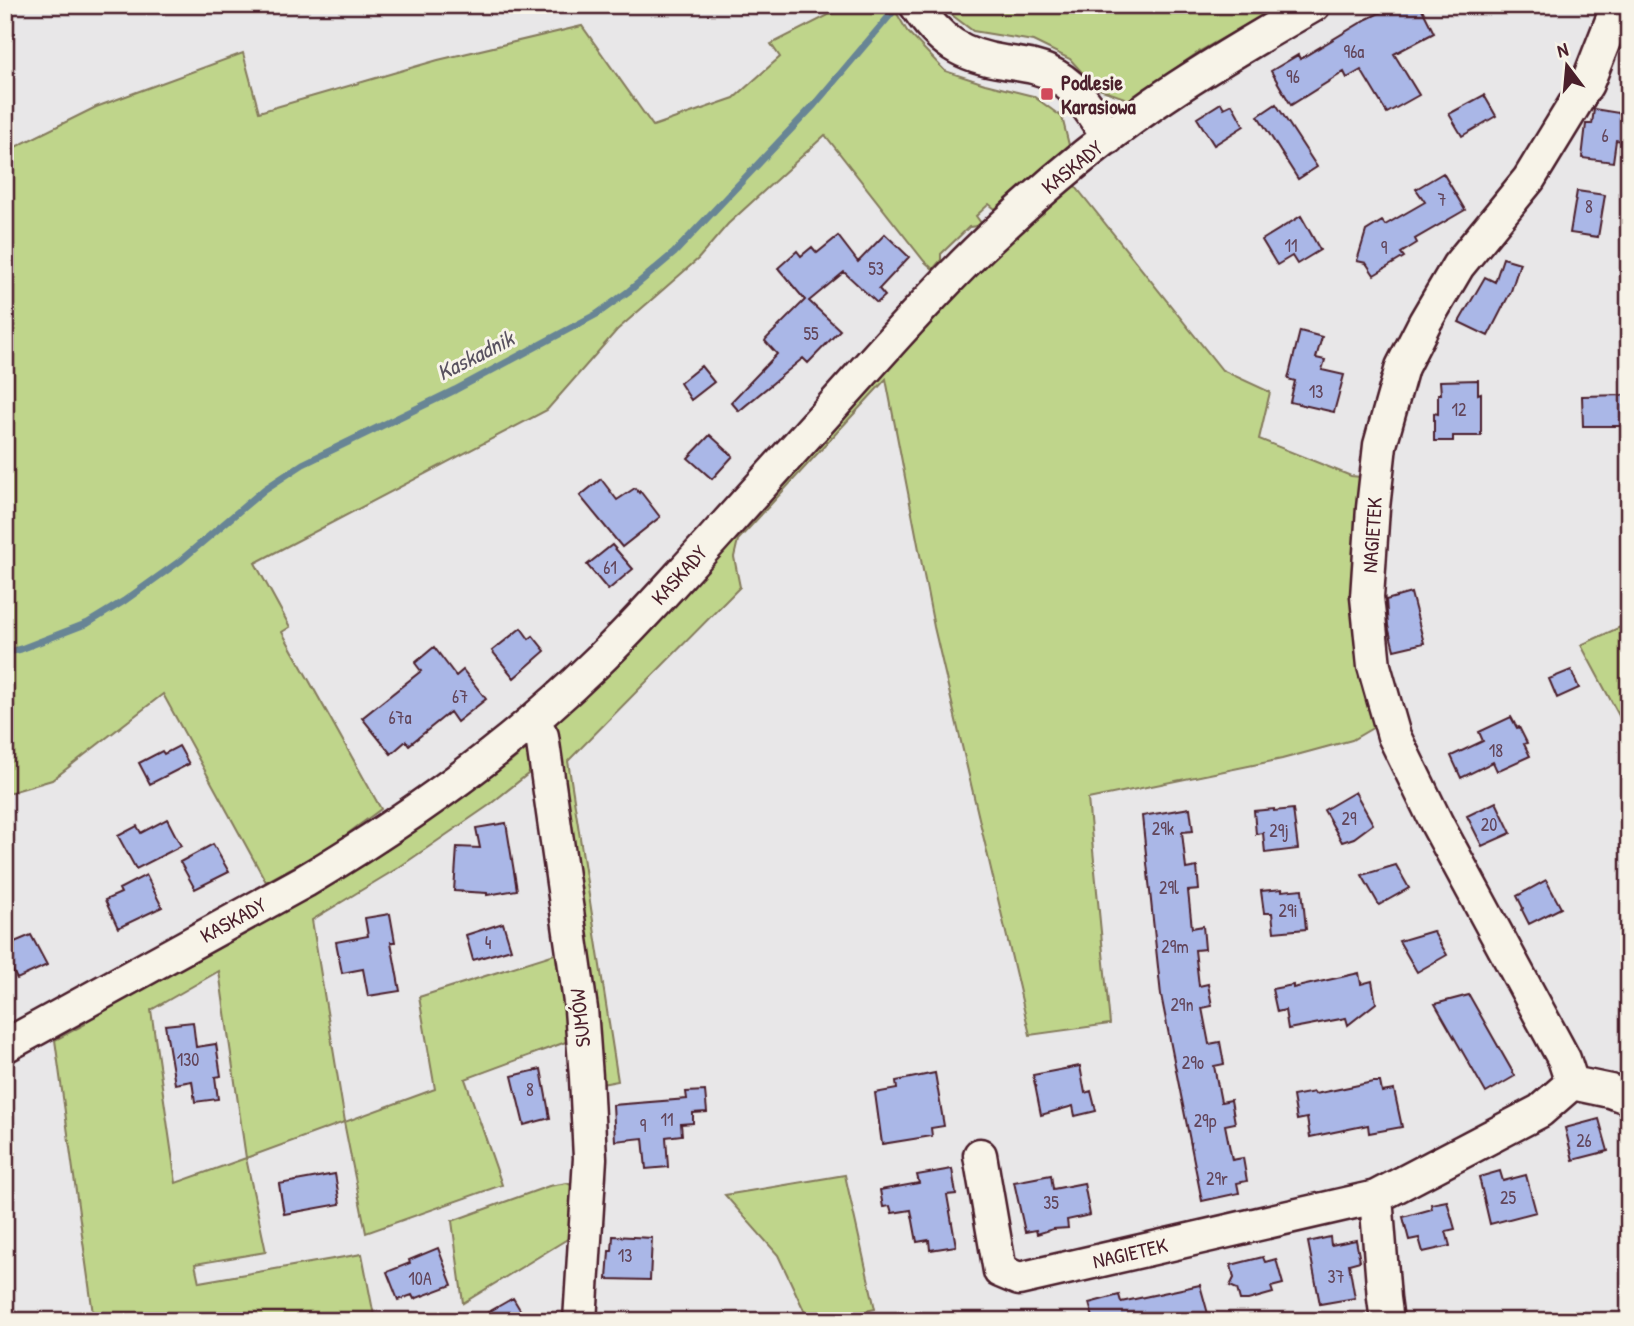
<svg xmlns="http://www.w3.org/2000/svg" width="1634" height="1326" font-family="'Patrick Hand',sans-serif">
  <style>
    .green { fill: #bfd58b; stroke: #847a5b; stroke-width: 2; fill-rule: evenodd }
    .lines { fill: none; stroke-linecap: round; stroke-linejoin: round }
    .stream { stroke: #688595; stroke-width: 7 }
    .building { fill: #aab7e7; stroke: #4a1f2b; stroke-width: 2 }
    .minor-casing { stroke: #4a1f2b; stroke-width: 37 }
    .minor { stroke: #f7f3e8; stroke-width: 32 }
    .poi-dot { fill: #d1495b; stroke: #f7f3e8; stroke-width: 2.5 }
    .labels { text-anchor: middle; dominant-baseline: central; stroke-width: 6; stroke-linejoin: round; paint-order: stroke }
    .number-label { font-size: 18px; fill: #62455a }
    .poi-label { font-size: 21px; font-weight: bold; fill: #4a1f2b; stroke: #f7f3e8; text-anchor: start }
    .street-label { font-size: 21px; fill: #4a1f2b; stroke: #f7f3e8 }
    .water-label { font-size: 23px; font-style: italic; fill: #595260; stroke: #f7f3e8 }
  </style>
  <rect width="100%" height="100%" fill="#e8e7e8"/>
  <filter id="ink" filterUnits="userSpaceOnUse"><feTurbulence type="fractalNoise" baseFrequency=".0143" numOctaves="2"/><feDisplacementMap in="SourceGraphic" scale="14" xChannelSelector="R" yChannelSelector="G"/><feConvolveMatrix kernelMatrix="1 2 1 2 8 2 1 2 1" color-interpolation-filters="sRGB"/></filter>
  <g filter="url(#ink)">
    <path class="green" d="M 848,5 L 892,5 L 907,31 L 945,71 L 985,84 L 1033,96 L 1062,117 L 1069,145 L 995,209 L 989,204 L 976,216 L 981,223 L 978,226 L 969,227 L 941,254 L 941,260 L 933,269 L 924,261 L 825,135 L 728,224 L 698,259 L 617,330 L 547,410 L 255,563 L 290,627 L 282,632 L 381,809 L 328,848 L 266,882 L 163,694 L 52,780 L 5,794 L 5,152 L 96,107 L 243,53 L 259,112 L 438,60 L 582,26 L 653,126 L 734,98 L 780,57 L 771,44 Z
      M 940,5 L 1269,5 L 1272,10 L 1200,51 L 1130,100 L 1096,88 L 1070,59 L 1033,41 L 973,31 L 940,6 Z
      M 1072,182 L 1222,370 L 1270,392 L 1259,439 L 1351,476 L 1361,477 L 1376,726 L 1352,740 L 1282,759 L 1088,799 L 1110,1024 L 1030,1035 L 934,627 L 886,379 L 738,540 L 734,557 L 740,587 L 568,761 L 618,1081 L 596,1085 L 552,717 L 930,317 Z
      M 1629,623 L 1629,723 L 1624,725 L 1581,645 Z
      M 529,747 L 534,769 L 488,806 L 398,868 L 312,920 L 345,1122 L 435,1089 L 419,997 L 564,951 L 574,1039 L 465,1079 L 502,1185 L 366,1233 L 344,1122 L 246,1158 L 266,1252 L 195,1264 L 199,1282 L 362,1254 L 375,1321 L 94,1321 L 55,1040 L 85,1024 L 87,1016 L 504,760 L 507,765 ZM 219,971 L 246,1158 L 176,1183 L 151,1010 Z
      M 845,1175 L 875,1309 L 820,1321 L 809,1321 L 778,1255 L 725,1195 Z
      M 567,1183 L 577,1188 L 574,1235 L 463,1303 L 452,1221 L 549,1186 Z"/>
    <g class="lines">
      <path class="stream" d="M 5,653 L 21,649 L 88,623 L 124,601 L 180,561 L 265,489 L 303,464 L 455,390 L 597,314 L 629,291 L 674,253 L 814,105 L 897,7"/>
    </g>
    <path class="building" d="M 1396,5 L 1420,5 L 1434,33 L 1394,54 L 1419,95 L 1387,113 L 1361,70 L 1347,78 L 1344,72 L 1291,105 L 1271,71 L 1298,55 L 1300,59 L 1367,19 Z
      M 1484,95 L 1496,116 L 1462,136 L 1449,114 Z
      M 1221,103 L 1224,108 L 1232,104 L 1244,126 L 1214,145 L 1197,118 Z
      M 1276,104 L 1317,167 L 1298,179 L 1258,116 Z
      M 1594,109 L 1625,114 L 1624,141 L 1616,140 L 1613,162 L 1582,158 L 1586,124 L 1592,124 Z
      M 1443,173 L 1465,210 L 1415,239 L 1417,243 L 1401,253 L 1404,257 L 1374,275 L 1366,263 L 1357,261 L 1366,231 L 1382,221 L 1385,225 L 1425,202 L 1416,189 Z
      M 1577,191 L 1605,195 L 1598,237 L 1570,233 Z
      M 1301,216 L 1320,250 L 1297,264 L 1292,256 L 1277,265 L 1262,240 Z
      M 885,234 L 909,257 L 879,289 L 885,296 L 877,303 L 844,272 L 809,301 L 840,330 L 808,363 L 803,358 L 739,411 L 731,402 L 777,354 L 765,341 L 766,339 L 805,300 L 778,268 L 797,251 L 801,256 L 812,247 L 817,253 L 838,236 L 858,262 Z
      M 1503,258 L 1520,263 L 1511,291 L 1488,336 L 1459,322 L 1485,277 L 1495,282 Z
      M 1300,331 L 1322,337 L 1316,358 L 1325,360 L 1322,370 L 1344,375 L 1334,412 L 1290,402 L 1295,381 L 1288,379 Z
      M 701,366 L 714,382 L 691,400 L 680,383 Z
      M 1478,380 L 1478,394 L 1481,393 L 1481,436 L 1453,436 L 1453,441 L 1434,441 L 1434,413 L 1438,414 L 1438,394 L 1441,394 L 1440,381 Z
      M 1625,395 L 1625,426 L 1583,426 L 1582,396 Z
      M 710,435 L 733,456 L 712,479 L 688,458 Z
      M 601,479 L 617,500 L 635,488 L 639,493 L 640,491 L 660,517 L 622,547 L 580,496 Z
      M 612,545 L 633,569 L 608,590 L 587,565 Z
      M 1411,593 L 1424,643 L 1394,650 L 1388,626 L 1386,600 Z
      M 521,628 L 529,639 L 533,636 L 545,651 L 514,678 L 492,651 Z
      M 434,647 L 456,676 L 463,670 L 486,699 L 457,722 L 450,712 L 409,745 L 406,741 L 391,754 L 362,718 L 421,671 L 415,663 Z
      M 1571,670 L 1579,688 L 1557,698 L 1549,679 Z
      M 1511,717 L 1517,728 L 1519,727 L 1527,743 L 1524,744 L 1530,756 L 1497,771 L 1493,762 L 1461,778 L 1451,756 L 1483,741 L 1479,732 Z
      M 179,746 L 189,764 L 150,784 L 139,763 L 162,751 L 164,754 Z
      M 1355,792 L 1373,824 L 1354,838 L 1342,842 L 1324,810 Z
      M 1496,802 L 1511,833 L 1482,846 L 1467,816 Z
      M 1190,808 L 1193,831 L 1182,832 L 1186,869 L 1197,867 L 1199,890 L 1188,891 L 1192,928 L 1203,926 L 1205,949 L 1195,950 L 1199,986 L 1208,984 L 1212,1006 L 1202,1008 L 1209,1044 L 1220,1042 L 1224,1064 L 1214,1066 L 1221,1102 L 1231,1100 L 1235,1123 L 1225,1125 L 1232,1160 L 1243,1158 L 1247,1181 L 1237,1183 L 1239,1193 L 1202,1201 L 1161,995 L 1142,816 Z
      M 1274,809 L 1274,811 L 1293,809 L 1298,849 L 1265,853 L 1263,833 L 1256,834 L 1254,811 Z
      M 167,819 L 181,846 L 136,869 L 118,836 L 137,826 L 141,833 Z
      M 506,823 L 517,890 L 487,895 L 487,893 L 454,891 L 457,847 L 480,848 L 476,828 Z
      M 213,844 L 229,872 L 195,889 L 180,862 Z
      M 1396,865 L 1409,888 L 1379,905 L 1362,875 Z
      M 146,875 L 162,907 L 118,928 L 105,900 L 121,893 L 119,889 Z
      M 1546,880 L 1561,908 L 1529,924 L 1522,910 L 1523,908 L 1517,896 Z
      M 1282,889 L 1282,891 L 1302,889 L 1306,929 L 1274,932 L 1272,913 L 1264,913 L 1261,891 Z
      M 390,914 L 395,942 L 391,942 L 400,991 L 368,996 L 363,969 L 342,973 L 336,942 L 368,936 L 365,918 Z
      M 503,923 L 511,949 L 473,960 L 466,935 Z
      M 1433,931 L 1447,955 L 1417,972 L 1399,941 Z
      M 31,935 L 47,965 L 17,979 L 5,955 L 5,946 Z
      M 1359,973 L 1361,984 L 1372,981 L 1376,1003 L 1348,1025 L 1346,1018 L 1288,1029 L 1285,1010 L 1277,1012 L 1272,989 L 1293,985 L 1293,988 Z
      M 1469,995 L 1515,1076 L 1486,1093 L 1435,1004 Z
      M 193,1022 L 196,1047 L 216,1044 L 221,1076 L 215,1077 L 218,1099 L 195,1102 L 192,1081 L 175,1084 L 165,1025 Z
      M 1080,1066 L 1085,1093 L 1091,1091 L 1096,1111 L 1075,1116 L 1073,1106 L 1041,1115 L 1033,1075 Z
      M 541,1069 L 550,1118 L 524,1125 L 512,1076 Z
      M 935,1073 L 944,1126 L 931,1128 L 932,1136 L 882,1144 L 875,1093 L 897,1089 L 896,1081 Z
      M 1373,1082 L 1380,1082 L 1382,1092 L 1394,1090 L 1402,1127 L 1369,1133 L 1368,1125 L 1310,1137 L 1307,1118 L 1297,1120 L 1293,1096 L 1314,1092 L 1315,1094 Z
      M 705,1091 L 707,1112 L 693,1113 L 693,1123 L 681,1124 L 682,1135 L 666,1137 L 668,1167 L 646,1169 L 643,1138 L 615,1141 L 613,1105 L 687,1099 L 686,1092 Z
      M 1599,1119 L 1608,1151 L 1573,1160 L 1565,1128 Z
      M 952,1169 L 956,1194 L 947,1195 L 956,1246 L 930,1250 L 929,1240 L 917,1242 L 911,1210 L 892,1213 L 890,1206 L 883,1207 L 880,1190 L 919,1183 L 917,1175 Z
      M 1500,1171 L 1503,1181 L 1526,1175 L 1536,1212 L 1490,1224 L 1479,1177 Z
      M 335,1174 L 340,1204 L 284,1214 L 279,1184 Z
      M 1051,1175 L 1053,1189 L 1084,1183 L 1090,1215 L 1067,1220 L 1068,1228 L 1053,1229 L 1037,1234 L 1036,1230 L 1025,1232 L 1014,1182 Z
      M 1447,1201 L 1455,1229 L 1446,1231 L 1450,1246 L 1423,1252 L 1419,1238 L 1409,1240 L 1403,1217 L 1432,1209 L 1431,1204 Z
      M 613,1236 L 652,1238 L 650,1280 L 607,1279 L 609,1251 L 612,1251 Z
      M 1330,1237 L 1331,1245 L 1356,1240 L 1360,1261 L 1349,1264 L 1355,1298 L 1320,1304 L 1308,1242 Z
      M 438,1248 L 452,1285 L 414,1299 L 412,1295 L 398,1300 L 387,1272 L 410,1263 L 409,1260 Z
      M 1263,1257 L 1265,1262 L 1276,1259 L 1283,1284 L 1271,1287 L 1273,1293 L 1248,1300 L 1240,1300 L 1237,1289 L 1230,1286 L 1234,1278 L 1231,1265 Z
      M 1200,1285 L 1210,1321 L 1094,1321 L 1089,1303 L 1119,1295 L 1121,1302 Z
      M 513,1298 L 522,1313 L 507,1321 L 473,1321 Z"/>
    <g class="lines">
      <g class="minor-casing">
        <path id="minor" d="M 916,5 C 939,41 962,56 1004,62 C 1022,65 1039,66 1056,76 C 1079,89 1094,116 1108,138
          M 533,720 L 542,736 L 581,1009 L 586,1077 L 590,1158 L 580,1321
          M 5,1046 L 305,881 C 409,819 509,748 596,663 C 637,624 674,581 712,540 C 763,483 814,426 866,369 C 909,321 953,272 1001,228 C 1049,183 1100,141 1153,104 C 1205,68 1260,36 1314,5
          M 1572,1083 L 1564,1059 L 1437,824 L 1394,736 L 1374,666 L 1367,597 L 1373,508 L 1380,445 L 1402,367 L 1425,322 L 1458,266 L 1529,179 L 1587,84 L 1618,5
          M 1572,1083 L 1610,1091 L 1629,1098
          M 980,1155 L 1000,1271 L 1019,1279 L 1376,1197
          M 1387,1321 L 1384,1298 L 1376,1197 L 1540,1111 L 1572,1083"/>
      </g>
      <use href="#minor" class="minor"/>
    </g>
  </g>
  <rect class="poi-dot" x="1040" y="87" width="14" height="14" rx="3.5"/>
  <g class="labels">
    <g class="number-label">
      <text x="1354" y="51">96a</text>
      <text x="1293" y="76">96</text>
      <text x="1605" y="135">6</text>
      <text x="1442" y="199">7</text>
      <text x="1589" y="206">8</text>
      <text x="1291" y="245">11</text>
      <text x="1384" y="247">9</text>
      <text x="876" y="268">53</text>
      <text x="811" y="333">55</text>
      <text x="1316" y="391">13</text>
      <text x="1459" y="409">12</text>
      <text x="610" y="567">61</text>
      <text x="460" y="696">67</text>
      <text x="400" y="717">67a</text>
      <text x="1496" y="750">18</text>
      <text x="1349" y="818">29</text>
      <text x="1489" y="824">20</text>
      <text x="1163" y="828">29k</text>
      <text x="1279" y="830">29j</text>
      <text x="1169" y="887">29l</text>
      <text x="1288" y="910">29i</text>
      <text x="488" y="942">4</text>
      <text x="1175" y="946">29m</text>
      <text x="1182" y="1004">29n</text>
      <text x="188" y="1059">130</text>
      <text x="1193" y="1062">29o</text>
      <text x="530" y="1089">8</text>
      <text x="667" y="1119">11</text>
      <text x="1205" y="1120">29p</text>
      <text x="643" y="1125">9</text>
      <text x="1584" y="1140">26</text>
      <text x="1217" y="1178">29r</text>
      <text x="1508" y="1197">25</text>
      <text x="1051" y="1202">35</text>
      <text x="625" y="1255">13</text>
      <text x="1336" y="1276">37</text>
      <text x="420" y="1278">10A</text>
    </g>
    <g class="poi-label">
      <text x="1061" y="82">Podlesie<tspan x="1061" dy="24">Karasiowa</tspan></text>
    </g>
    <g class="street-label">
      <text transform="translate(1072 167) rotate(-39)">KASKADY</text>
      <text transform="translate(1372 535) rotate(-86)">NAGIETEK</text>
      <text transform="translate(679 575) rotate(-48)">KASKADY</text>
      <text transform="translate(233 920) rotate(-29)">KASKADY</text>
      <text transform="translate(580 1018) rotate(-96)">SUMÓW</text>
      <text transform="translate(1130 1253) rotate(-13)">NAGIETEK</text>
    </g>
    <g class="water-label">
      <text transform="translate(475 355) rotate(-27)">Kaskadnik</text>
    </g>
  </g>
  <rect width="1634" height="1326" fill="none" stroke="#f7f3e8" stroke-width="28"/>
  <rect x="14" y="14" width="1606" height="1298" fill="none" stroke="#4a1f2b" stroke-width="2.5" filter="url(#ink)"/>
  <g transform="translate(1567 66) rotate(344)" stroke="#f7f3e8" stroke-width="5" paint-order="stroke">
  <path d="M0-5L12 26L0 18L-12 26Z" fill="#4a1f2b"/>
  <text y="-10" font-size="19" font-weight="bold" text-anchor="middle" fill="#4a1f2b">N</text>
  </g>
</svg>
